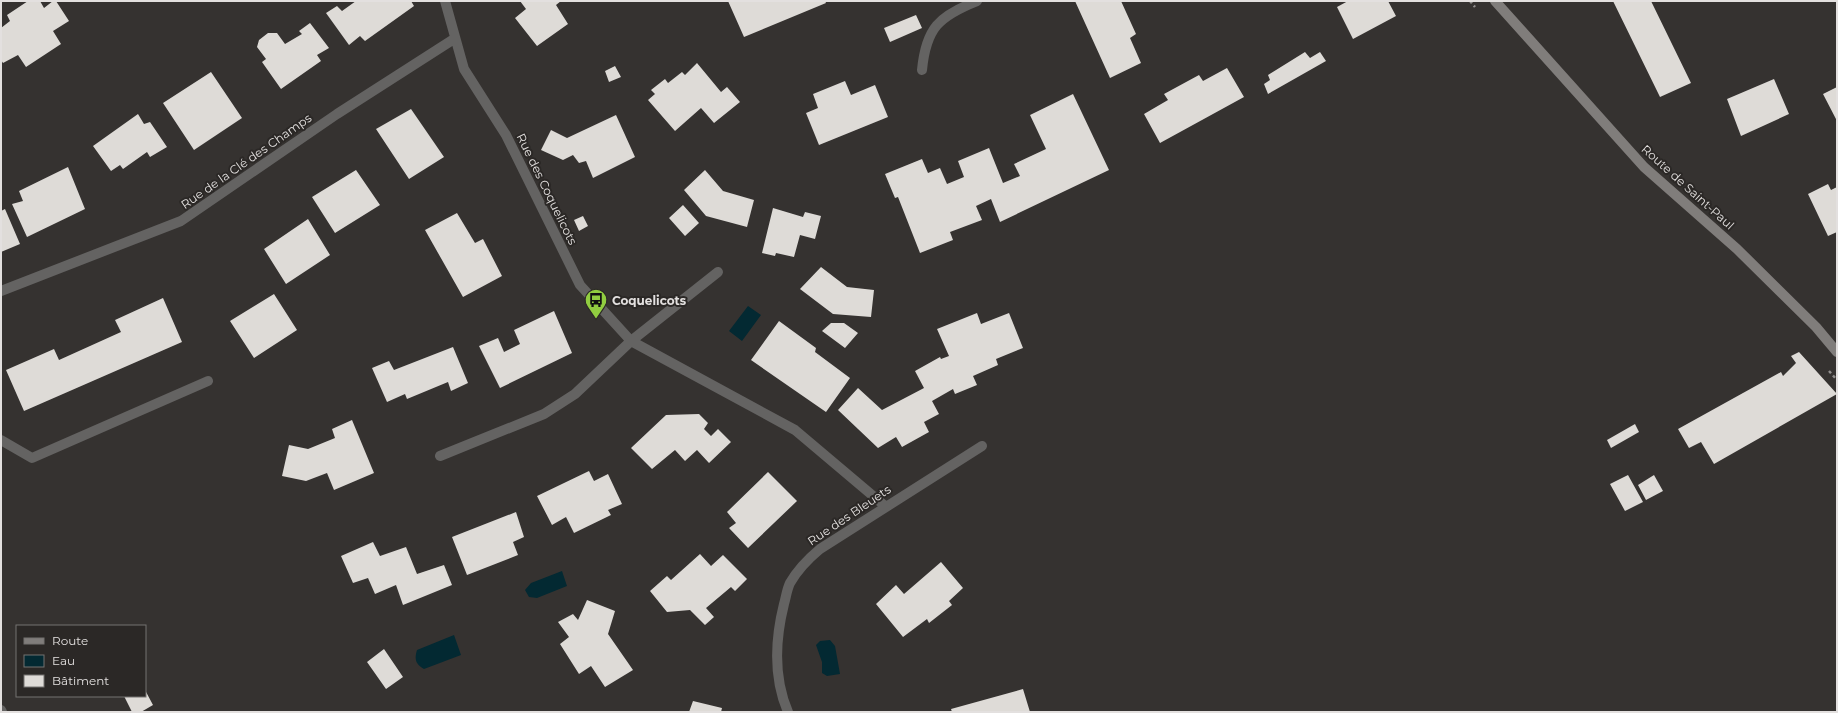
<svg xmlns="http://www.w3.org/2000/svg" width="1838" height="713" font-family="Montserrat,sans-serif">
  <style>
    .water { fill: #032932 }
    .building { fill: #dedbd7 }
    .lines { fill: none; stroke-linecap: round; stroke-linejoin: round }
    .path { stroke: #918e8d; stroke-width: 2.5; stroke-dasharray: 3 3; stroke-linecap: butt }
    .lane { stroke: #646362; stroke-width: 10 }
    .street { stroke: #646362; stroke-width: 10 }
    .secondary { stroke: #807d7b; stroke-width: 10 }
    .labels { text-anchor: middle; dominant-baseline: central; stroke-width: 4; stroke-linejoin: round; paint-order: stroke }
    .street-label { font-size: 12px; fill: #e3e0df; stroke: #2b2826 }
    .poi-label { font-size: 12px; font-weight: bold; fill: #e3e0df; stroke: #2b2826; text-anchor: start }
  </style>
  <rect width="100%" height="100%" fill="#353230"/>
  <path class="water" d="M 748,306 L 761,315 L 742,341 L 729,331 Z
    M 562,571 L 567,586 L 537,598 L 529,597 L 525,590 L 531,583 Z
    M 454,635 L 461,655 L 424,669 C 416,664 414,660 417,650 Z
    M 830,640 L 835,646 L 840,674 L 827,676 L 822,673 L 822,662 L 816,645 L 820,641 Z"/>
  <path class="building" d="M 28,1 L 40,1 L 44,8 L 53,1 L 56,1 L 69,21 L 53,31 L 61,44 L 26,67 L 18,55 L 3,63 L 1,60 L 1,28 L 10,21 L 7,15 Z
    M 356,1 L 411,1 L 414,6 L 365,41 L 360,36 L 349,45 L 326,13 L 337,6 L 342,11 Z
    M 520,1 L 561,1 L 556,5 L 568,24 L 537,46 L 515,18 L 526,9 Z
    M 728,1 L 825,1 L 826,3 L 744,37 Z
    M 1075,1 L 1121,1 L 1136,34 L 1130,38 L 1141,63 L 1110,78 Z
    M 1348,1 L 1388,1 L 1396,16 L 1353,39 L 1337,7 Z
    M 1613,1 L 1651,1 L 1691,83 L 1660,97 Z
    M 916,15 L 922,28 L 890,42 L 884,28 Z
    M 310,23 L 329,48 L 317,55 L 321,61 L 281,89 L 262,62 L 266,59 L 257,47 L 259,40 L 268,33 L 277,33 L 285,44 L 302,34 L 299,31 Z
    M 1305,52 L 1310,58 L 1320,52 L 1326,61 L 1268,94 L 1264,84 L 1270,80 L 1268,75 Z
    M 697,63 L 721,92 L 727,87 L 740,102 L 714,123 L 701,108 L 675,131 L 648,100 L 655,94 L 651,90 L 665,79 L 668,83 L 682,72 L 685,75 Z
    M 615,66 L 621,77 L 609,82 L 605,71 Z
    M 1227,68 L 1244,97 L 1160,143 L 1144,114 L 1168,100 L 1164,94 L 1199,75 L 1203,81 Z
    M 211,72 L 242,118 L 194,150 L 163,103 Z
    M 1774,79 L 1789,114 L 1741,136 L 1727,99 Z
    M 845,81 L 851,95 L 875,85 L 888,117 L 819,145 L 806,113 L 818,108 L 813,94 Z
    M 1837,87 L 1837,121 L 1823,94 Z
    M 1073,94 L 1109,170 L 1000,222 L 991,199 L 976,206 L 982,220 L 950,232 L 953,240 L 920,253 L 898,197 L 895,198 L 885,174 L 922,159 L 928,173 L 940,168 L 947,184 L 964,177 L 958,161 L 989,148 L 1003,183 L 1020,176 L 1014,164 L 1046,149 L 1030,115 Z
    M 411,109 L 444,157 L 409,179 L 376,129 Z
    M 138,114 L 144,124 L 150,122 L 167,147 L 150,157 L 147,152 L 123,169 L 120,165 L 111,171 L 93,146 Z
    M 616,115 L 635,157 L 593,178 L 586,161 L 579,163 L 573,155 L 563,160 L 541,150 L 551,130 L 567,138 Z
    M 68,167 L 85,209 L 27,237 L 12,204 L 23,201 L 19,191 Z
    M 356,170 L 380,205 L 335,233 L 312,197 Z
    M 705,170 L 723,191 L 754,200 L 747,227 L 706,216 L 684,190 Z
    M 1828,184 L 1831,190 L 1837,187 L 1837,232 L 1828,236 L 1808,194 Z
    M 683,205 L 699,223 L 685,236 L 669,218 Z
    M 773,208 L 803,217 L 805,212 L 821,216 L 815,239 L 800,235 L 794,257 L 776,253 L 775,256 L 762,253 Z
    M 5,209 L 20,244 L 1,252 L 1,211 Z
    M 457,213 L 475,243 L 483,239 L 502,276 L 463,297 L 425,230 Z
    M 583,216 L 588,226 L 579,231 L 574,220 Z
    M 308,219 L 330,255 L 286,284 L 264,249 Z
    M 821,267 L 847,287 L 874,290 L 871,317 L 833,314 L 800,289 Z
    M 274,294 L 297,330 L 254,358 L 230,321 Z
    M 163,298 L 182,342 L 24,411 L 6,370 L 54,349 L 59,360 L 121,332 L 115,320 Z
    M 554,311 L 572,353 L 500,388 L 479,346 L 498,338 L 504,352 L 520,344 L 514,330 Z
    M 977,313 L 981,324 L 1009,313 L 1023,348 L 996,359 L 998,365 L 973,376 L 977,385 L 955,394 L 953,389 L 932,401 L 939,414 L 924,422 L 929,432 L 902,447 L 896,437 L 878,448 L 838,410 L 858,388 L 882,410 L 924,388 L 915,371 L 940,357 L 941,359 L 949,356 L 937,329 Z
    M 779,321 L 816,348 L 815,352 L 850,378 L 826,412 L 751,360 Z
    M 831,323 L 844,323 L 858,333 L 845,348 L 822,331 Z
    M 453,347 L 468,383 L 451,391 L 448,382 L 407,399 L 405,394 L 387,402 L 372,368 L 389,361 L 394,370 Z
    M 1799,352 L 1837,394 L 1714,464 L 1701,442 L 1689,448 L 1678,429 L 1781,372 L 1783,376 L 1796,363 L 1791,356 Z
    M 699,414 L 708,423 L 704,429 L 711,436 L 718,429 L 731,442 L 709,463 L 697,450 L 685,461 L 675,450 L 652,469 L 631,448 L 666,415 Z
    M 352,420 L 374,473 L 334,490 L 327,473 L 306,481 L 282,476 L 289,445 L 308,449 L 335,438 L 332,429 Z
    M 1635,424 L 1639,432 L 1611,448 L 1607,440 Z
    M 589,471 L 594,481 L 608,474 L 622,504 L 608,510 L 611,515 L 574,533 L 566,517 L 552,525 L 537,496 Z
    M 768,472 L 797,501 L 748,548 L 729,528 L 736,523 L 727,512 Z
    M 1628,475 L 1643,502 L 1625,511 L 1610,484 Z
    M 1654,475 L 1663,491 L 1646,500 L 1638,485 Z
    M 516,512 L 524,537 L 513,542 L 518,555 L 467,575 L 452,537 Z
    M 373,542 L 380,556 L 406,547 L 417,574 L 444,565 L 452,585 L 403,605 L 396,585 L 375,594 L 368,578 L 353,583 L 341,556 Z
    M 700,554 L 711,566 L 723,555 L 747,579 L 735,591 L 731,587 L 706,608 L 714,617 L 705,625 L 690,610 L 667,612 L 650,591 L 667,576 L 671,580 Z
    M 941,562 L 963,588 L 949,601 L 952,605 L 929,623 L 927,619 L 903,637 L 876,604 L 896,585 L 904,594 Z
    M 587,600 L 615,611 L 608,634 L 633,670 L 605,687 L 591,666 L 579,674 L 560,644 L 569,637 L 558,622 L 573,614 L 578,620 Z
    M 384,649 L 403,677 L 386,689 L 367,662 Z
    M 1023,689 L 1030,712 L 952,712 L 951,709 Z
    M 145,690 L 153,705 L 141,712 L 132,712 L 124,696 L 145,696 Z
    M 693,701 L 722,708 L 721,712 L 689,712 Z"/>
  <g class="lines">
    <path class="path" d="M 1470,1 L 1475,7
      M 1829,371 L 1837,380"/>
    <path class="lane" d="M 1,440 L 32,458 L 208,381
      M 1,710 L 2,712"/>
    <path class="street" d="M 445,1 L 464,69 L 506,135 L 580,285 L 631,341 L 795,430 L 885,506
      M 922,70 C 926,28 939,16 977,1
      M 1,291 L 181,221 L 337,114 L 454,39
      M 440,456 L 544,414 L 575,394 L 631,341 L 718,272
      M 788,712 C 773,677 775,640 784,604 C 786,597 787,589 790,583 C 798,569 808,559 820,549 L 982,446"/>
    <path class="secondary" d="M 1495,1 L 1644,167 L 1737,249 L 1816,327 L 1837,352"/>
  </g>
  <defs>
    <g id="bus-pin" transform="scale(1.15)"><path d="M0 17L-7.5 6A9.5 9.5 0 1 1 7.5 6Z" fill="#91cd40" stroke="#2b2826"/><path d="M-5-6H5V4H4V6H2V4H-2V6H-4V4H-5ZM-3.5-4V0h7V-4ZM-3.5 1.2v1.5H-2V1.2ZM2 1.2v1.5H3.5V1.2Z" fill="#111"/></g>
  </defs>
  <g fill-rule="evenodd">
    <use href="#bus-pin" x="596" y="300"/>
  </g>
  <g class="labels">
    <g class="street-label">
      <text transform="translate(246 161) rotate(-35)">Rue de la Clé des Champs</text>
      <text transform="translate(1688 187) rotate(42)">Route de Saint-Paul</text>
      <text transform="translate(547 189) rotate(64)">Rue des Coquelicots</text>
      <text transform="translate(849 515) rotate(-34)">Rue des Bleuets</text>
    </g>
    <g class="poi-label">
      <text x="612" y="300">Coquelicots</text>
    </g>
  </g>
  <rect width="1838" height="713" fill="none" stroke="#e3e0df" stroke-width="4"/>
  <rect x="16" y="625" width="130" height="72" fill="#2b2826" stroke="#757270"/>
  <rect x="24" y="638" width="20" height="6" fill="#807d7b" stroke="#757270"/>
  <text x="52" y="645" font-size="12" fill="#e3e0df">Route</text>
  <rect x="24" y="655" width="20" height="12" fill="#032932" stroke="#757270"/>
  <text x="52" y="665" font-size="12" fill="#e3e0df">Eau</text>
  <rect x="24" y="675" width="20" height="12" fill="#dedbd7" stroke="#757270"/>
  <text x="52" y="685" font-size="12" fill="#e3e0df">Bâtiment</text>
</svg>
